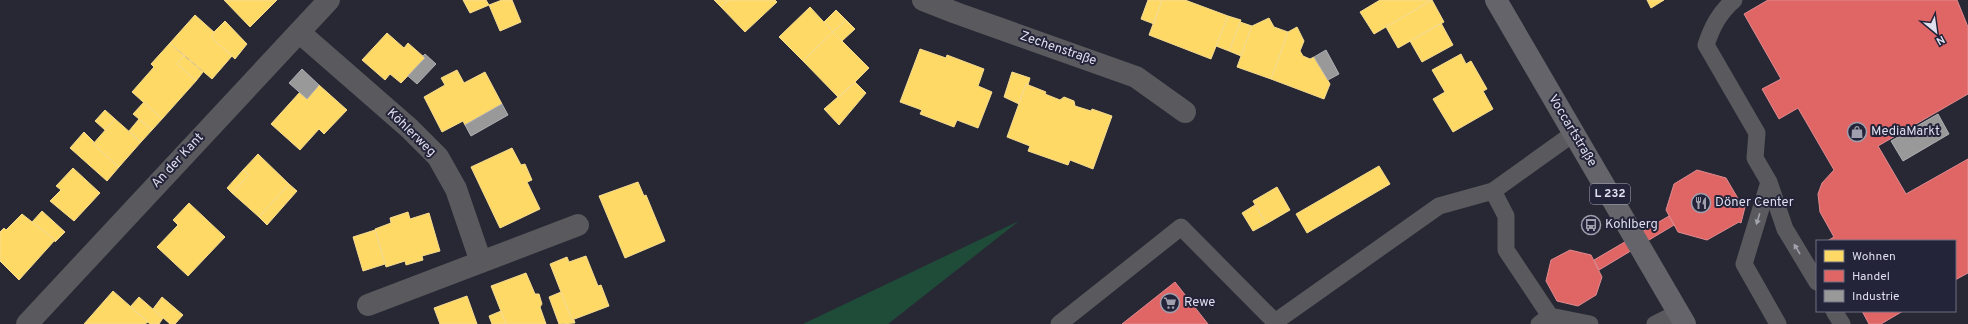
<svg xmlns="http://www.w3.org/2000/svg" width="1968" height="324" font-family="Overpass,sans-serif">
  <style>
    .green { fill: #1f4c39 }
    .homes { fill: #ffd966; stroke: #f5db8f }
    .shops { fill: #e06666; stroke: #e08a8f }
    .industry { fill: #999; stroke: #aeaeb3 }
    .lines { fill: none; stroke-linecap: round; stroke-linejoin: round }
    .service { stroke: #59595e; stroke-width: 17 }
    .minor { stroke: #59595e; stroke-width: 22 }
    .primary { stroke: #64646a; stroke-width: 22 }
    .oneway { fill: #a3a3ae }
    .labels { text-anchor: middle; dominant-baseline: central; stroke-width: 4; stroke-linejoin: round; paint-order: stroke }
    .shield { fill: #232339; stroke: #a7a7b8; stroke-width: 1 }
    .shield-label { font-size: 12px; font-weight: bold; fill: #dfdfef }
    .street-label { font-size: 13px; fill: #dfdfef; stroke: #232339 }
    .poi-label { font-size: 13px; fill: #dfdfef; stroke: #232339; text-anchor: start }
  </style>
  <rect width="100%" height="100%" fill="#282834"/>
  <path class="green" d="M 1019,221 L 888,324 L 803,324 Z"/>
  <path class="homes" d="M 224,0 L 277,0 L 250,27 Z
    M 463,0 L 486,0 L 489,5 L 470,13 Z
    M 502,0 L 512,0 L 521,22 L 500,31 L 489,5 Z
    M 714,0 L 729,0 L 721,7 Z
    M 729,0 L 775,0 L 777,2 L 745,32 L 721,7 Z
    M 1148,0 L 1162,0 L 1154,24 L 1141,19 Z
    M 1162,0 L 1185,0 L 1228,16 L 1211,59 L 1149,35 Z
    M 1380,0 L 1432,0 L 1374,34 L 1360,12 Z
    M 1432,0 L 1444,22 L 1398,48 L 1386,27 Z
    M 1647,0 L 1664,0 L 1651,8 Z
    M 810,7 L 833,32 L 803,61 L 779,37 Z
    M 836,10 L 846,20 L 833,32 L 824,22 Z
    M 195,15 L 215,33 L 211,37 L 232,56 L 212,79 L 170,43 Z
    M 1228,16 L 1241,20 L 1229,51 L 1216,46 Z
    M 1269,18 L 1274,27 L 1288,32 L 1271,79 L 1237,67 L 1252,26 Z
    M 846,20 L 855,29 L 842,41 L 833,32 Z
    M 225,21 L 247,44 L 235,59 L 211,37 L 215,33 L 214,32 Z
    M 1240,22 L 1252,26 L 1241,56 L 1229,51 Z
    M 1441,23 L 1453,45 L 1422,62 L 1410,41 Z
    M 1297,27 L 1304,41 L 1300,51 L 1303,56 L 1310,59 L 1314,57 L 1330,84 L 1324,99 L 1271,79 L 1288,32 Z
    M 833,32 L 869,68 L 839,98 L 803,61 Z
    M 387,33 L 404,48 L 408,43 L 425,58 L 401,83 L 390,74 L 385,80 L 362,60 Z
    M 170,43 L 184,56 L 177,64 L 196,81 L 162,119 L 132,92 L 154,67 L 151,64 Z
    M 920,49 L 946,58 L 947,55 L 984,69 L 978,86 L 992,92 L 978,128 L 957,120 L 954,127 L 920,114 L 922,110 L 900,102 Z
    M 1461,54 L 1466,64 L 1471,61 L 1487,89 L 1483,91 L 1493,109 L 1453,132 L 1433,99 L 1445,92 L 1432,70 Z
    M 184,56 L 203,72 L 196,81 L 177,64 Z
    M 457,70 L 464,83 L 485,72 L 502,104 L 465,125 L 463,121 L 442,132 L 424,97 L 445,85 L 441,78 Z
    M 1012,72 L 1030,78 L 1028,85 L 1026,84 L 1019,104 L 1004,97 Z
    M 855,82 L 866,93 L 839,125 L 824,109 Z
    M 1026,84 L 1046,92 L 1045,94 L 1060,100 L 1064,97 L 1074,101 L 1075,106 L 1091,111 L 1092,109 L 1112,116 L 1093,169 L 1070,160 L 1068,165 L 1028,151 L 1030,146 L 1007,137 Z
    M 319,85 L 347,110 L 324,134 L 319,129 L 300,150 L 271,124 L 300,92 L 307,99 Z
    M 144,102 L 162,119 L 152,130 L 133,114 Z
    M 105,110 L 115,119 L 105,130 L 95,121 Z
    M 115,119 L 141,142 L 119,167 L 93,144 Z
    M 139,119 L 152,130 L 141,142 L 129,131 Z
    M 84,132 L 94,142 L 93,144 L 119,167 L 107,181 L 70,148 Z
    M 512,148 L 521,165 L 525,164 L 532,180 L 527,182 L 540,209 L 500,228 L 471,167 Z
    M 258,154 L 289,184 L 259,217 L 232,193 L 249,175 L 243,170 Z
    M 1379,166 L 1390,184 L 1307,233 L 1296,214 Z
    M 73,168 L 100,193 L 74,221 L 50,201 L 61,190 L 56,186 Z
    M 243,170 L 249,175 L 232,193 L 227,188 Z
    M 638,182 L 644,196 L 646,195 L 665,241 L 625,258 L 599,196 Z
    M 289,184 L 297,191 L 267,225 L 259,217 Z
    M 1277,187 L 1290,210 L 1266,224 L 1253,201 Z
    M 189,203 L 225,237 L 188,276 L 157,247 L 178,225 L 173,220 Z
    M 1255,205 L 1266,224 L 1253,231 L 1242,213 Z
    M 42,211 L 65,232 L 55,242 L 55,240 L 32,222 Z
    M 408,212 L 410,219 L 429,213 L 440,251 L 422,256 L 423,260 L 406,265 L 405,261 L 386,267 L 375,229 L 391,223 L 390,218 Z
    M 22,214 L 55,240 L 19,280 L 0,261 L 0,232 L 4,228 L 6,230 Z
    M 375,230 L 385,264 L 363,271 L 353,237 Z
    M 586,256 L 598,286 L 601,285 L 609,306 L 572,320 L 550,264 L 567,257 L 569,262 Z
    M 526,273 L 535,294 L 539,294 L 542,304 L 540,307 L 546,324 L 506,324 L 491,286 Z
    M 113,291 L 148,322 L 145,324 L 84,324 Z
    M 561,292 L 572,320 L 574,320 L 575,323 L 559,324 L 549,297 Z
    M 467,296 L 477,324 L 440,324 L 434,308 Z
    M 139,297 L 163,318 L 159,324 L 150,324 L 130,307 Z
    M 162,297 L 183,315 L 175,324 L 170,324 L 153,309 Z
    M 501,311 L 506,324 L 492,324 L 489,316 Z"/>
  <path class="shops" d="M 1768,0 L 1957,0 L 1968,27 L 1968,94 L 1878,146 L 1906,194 L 1968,159 L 1968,273 L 1955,280 L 1955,241 L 1827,241 L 1834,237 L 1820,212 L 1818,194 L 1822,183 L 1834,170 L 1798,108 L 1779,119 L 1762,89 L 1781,79 L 1744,14 Z
    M 1697,170 L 1726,178 L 1743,207 L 1745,207 L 1741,223 L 1739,222 L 1707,240 L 1678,232 L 1666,210 L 1674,184 Z
    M 1669,216 L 1674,225 L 1599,270 L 1594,260 Z
    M 1570,250 L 1591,255 L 1602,277 L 1596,295 L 1578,306 L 1557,301 L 1546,281 L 1551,260 Z
    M 1175,282 L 1208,324 L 1122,324 Z
    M 1862,311 L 1903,311 L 1881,324 L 1869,324 Z"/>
  <path class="industry" d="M 1326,50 L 1339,74 L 1328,80 L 1314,57 Z
    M 425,54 L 436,64 L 417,84 L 408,76 L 425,58 L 423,56 Z
    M 302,69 L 319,85 L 307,99 L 289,83 Z
    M 502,104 L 508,115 L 471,136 L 465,125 Z
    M 1938,114 L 1949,134 L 1903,161 L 1891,141 Z"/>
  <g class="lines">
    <path class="service" d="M 1734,0 C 1719,13 1712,27 1706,45 L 1757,133 L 1755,158 L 1769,182 L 1785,229 L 1817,282
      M 1769,182 L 1744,264 L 1778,324
      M 1493,191 L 1506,216 L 1506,250 L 1550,316
      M 1834,311 L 1842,324
      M 1059,324 L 1181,227 L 1275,322 L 1439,206 L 1493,191 L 1574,133
      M 1539,324 L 1550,316 L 1590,324
      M 1655,324 L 1679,312"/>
    <path class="minor" d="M 923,0 L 956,13 L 1136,77 L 1185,112
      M 299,32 L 409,128 L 438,157 L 456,189 L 481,262
      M 368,305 L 578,225
      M 27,324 L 329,0"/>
    <path class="primary" d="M 1496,0 L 1685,324"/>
  </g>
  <defs><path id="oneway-solid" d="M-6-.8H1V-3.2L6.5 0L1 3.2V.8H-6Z"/></defs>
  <g class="oneway">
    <use href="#oneway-solid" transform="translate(1758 219) rotate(107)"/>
    <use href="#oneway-solid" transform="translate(1797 249) rotate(-121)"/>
  </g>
  <defs>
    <g id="shop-ring" transform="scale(1)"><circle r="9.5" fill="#232339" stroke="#9f9fae" stroke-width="1.5"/><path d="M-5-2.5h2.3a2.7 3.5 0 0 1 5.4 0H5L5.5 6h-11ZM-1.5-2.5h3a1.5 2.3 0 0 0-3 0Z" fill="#9f9fae"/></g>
    <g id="restaurant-ring" transform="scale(1)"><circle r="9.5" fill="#232339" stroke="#9f9fae" stroke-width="1.5"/><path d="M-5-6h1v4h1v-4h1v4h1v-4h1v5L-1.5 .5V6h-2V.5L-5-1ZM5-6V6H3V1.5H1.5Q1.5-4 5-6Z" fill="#9f9fae"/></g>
    <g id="bus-ring" transform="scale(1)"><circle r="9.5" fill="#232339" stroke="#9f9fae" stroke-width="1.5"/><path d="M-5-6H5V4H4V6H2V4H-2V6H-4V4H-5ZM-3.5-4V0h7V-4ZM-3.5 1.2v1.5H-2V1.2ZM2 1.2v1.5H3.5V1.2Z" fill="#9f9fae"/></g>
    <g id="supermarket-ring" transform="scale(1)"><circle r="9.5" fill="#232339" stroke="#9f9fae" stroke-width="1.5"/><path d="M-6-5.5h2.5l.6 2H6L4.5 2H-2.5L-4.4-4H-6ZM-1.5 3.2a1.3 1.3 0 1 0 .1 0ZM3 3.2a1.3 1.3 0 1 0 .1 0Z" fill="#9f9fae"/></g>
  </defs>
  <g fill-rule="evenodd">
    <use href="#shop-ring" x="1857" y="132"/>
    <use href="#restaurant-ring" x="1701" y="203"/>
    <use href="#bus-ring" x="1591" y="225"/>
    <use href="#supermarket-ring" x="1170" y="303"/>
  </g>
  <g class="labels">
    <rect class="shield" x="1590" y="184" width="40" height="20" rx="3"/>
    <g class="shield-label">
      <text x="1610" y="194">L 232</text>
    </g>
    <g class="street-label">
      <text transform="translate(1058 49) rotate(19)">Zechenstraße</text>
      <text transform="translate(1572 131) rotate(59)">Voccartstraße</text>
      <text transform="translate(411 133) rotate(44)">Köhlerweg</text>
      <text transform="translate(178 161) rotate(-47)">An der Kant</text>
    </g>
    <g class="poi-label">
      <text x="1871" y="132">MediaMarkt</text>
      <text x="1715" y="203">Döner Center</text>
      <text x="1605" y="225">Kohlberg</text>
      <text x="1184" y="303">Rewe</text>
    </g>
  </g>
  <rect x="1816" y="240" width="140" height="72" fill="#232339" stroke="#6e6e82"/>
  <rect x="1824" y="250" width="20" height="12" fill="#ffd966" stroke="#6e6e82"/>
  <text x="1852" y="260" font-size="12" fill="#dfdfef">Wohnen</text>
  <rect x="1824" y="270" width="20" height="12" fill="#e06666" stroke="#6e6e82"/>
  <text x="1852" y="280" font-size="12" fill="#dfdfef">Handel</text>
  <rect x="1824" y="290" width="20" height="12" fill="#999999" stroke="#6e6e82"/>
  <text x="1852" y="300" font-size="12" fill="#dfdfef">Industrie</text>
  <g transform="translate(1936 32) rotate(151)" stroke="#232339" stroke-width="3" paint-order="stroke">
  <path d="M0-3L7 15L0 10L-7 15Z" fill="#dfdfef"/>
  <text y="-6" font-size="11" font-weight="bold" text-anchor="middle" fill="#dfdfef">N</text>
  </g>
</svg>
